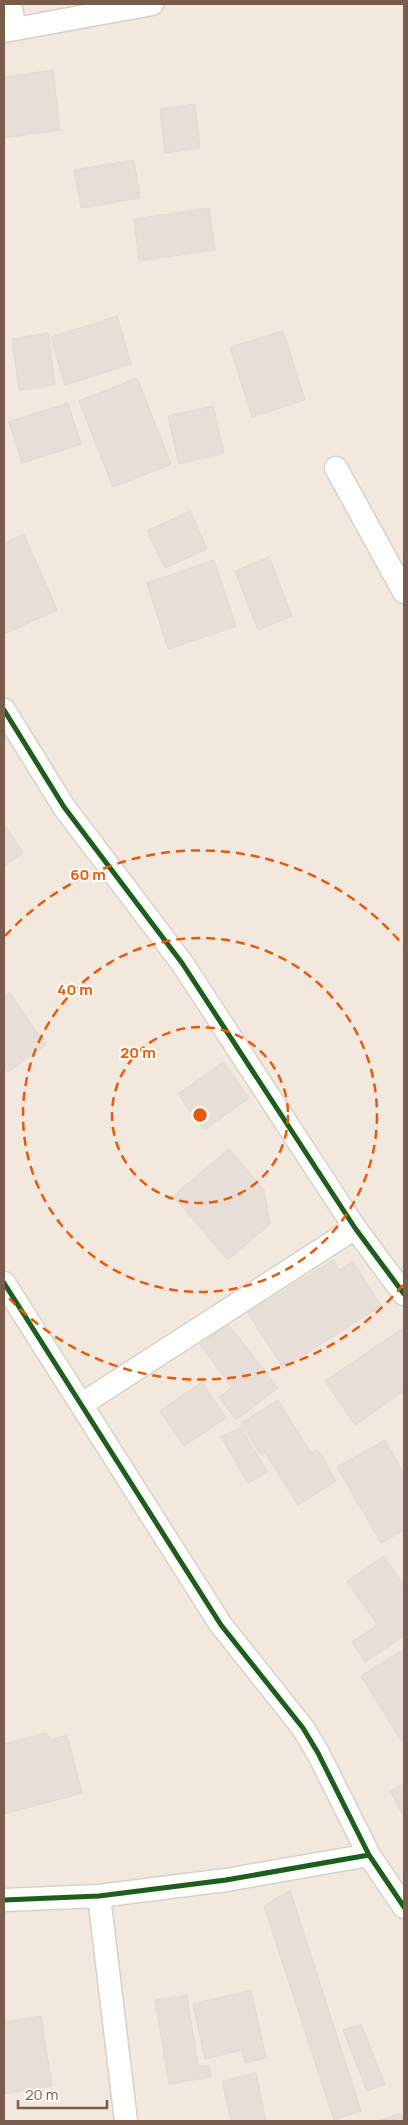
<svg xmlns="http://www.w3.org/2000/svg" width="408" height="2125" font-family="Manrope,sans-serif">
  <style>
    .residential { fill: #f2e8de }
    .building { fill: #e6ded7; stroke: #e2d8d2 }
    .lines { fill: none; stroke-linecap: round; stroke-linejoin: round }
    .minor-casing { stroke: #d7d1cb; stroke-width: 25 }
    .minor { stroke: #fefefd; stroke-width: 22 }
    .cycleway-casing { stroke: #fffaf3; stroke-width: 8 }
    .cycleway { stroke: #1b5e20; stroke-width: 5 }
    .ring { fill: none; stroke: #e8590c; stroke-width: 2.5; stroke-dasharray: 9 6 }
    .centre { fill: #e8590c; stroke: #fffaf3; stroke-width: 2.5 }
    .ring-label { font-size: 15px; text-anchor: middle; font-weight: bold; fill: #e8590c; stroke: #fffaf3; stroke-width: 4.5; stroke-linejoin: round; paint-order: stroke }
  </style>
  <rect width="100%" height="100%" fill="#f9f5f0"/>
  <path class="residential" d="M 4,4 L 404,4 L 404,2121 L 4,2121 Z"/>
  <path class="building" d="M 53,70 L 60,130 L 4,138 L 4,77 Z
    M 195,104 L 200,148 L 165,153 L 160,109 Z
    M 134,160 L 140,198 L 81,208 L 74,170 Z
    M 209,208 L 215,250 L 139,261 L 134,219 Z
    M 117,316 L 131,364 L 65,385 L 51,337 Z
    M 283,331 L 305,400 L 252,417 L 230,347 Z
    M 48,333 L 55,385 L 19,390 L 12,339 Z
    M 137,378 L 171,464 L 113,487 L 79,401 Z
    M 68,403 L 81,444 L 22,463 L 9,422 Z
    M 213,406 L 224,453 L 179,464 L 168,416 Z
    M 190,511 L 207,549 L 165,568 L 147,531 Z
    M 24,534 L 57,610 L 4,634 L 4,543 Z
    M 269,557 L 292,616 L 258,630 L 235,571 Z
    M 214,560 L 236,626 L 168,649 L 147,583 Z
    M 4,824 L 23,853 L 4,866 Z
    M 9,992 L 46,1045 L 8,1072 L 4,1066 L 4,996 Z
    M 223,1062 L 249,1098 L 204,1130 L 178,1094 Z
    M 229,1149 L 264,1190 L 270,1224 L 228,1260 L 173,1196 Z
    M 333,1260 L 339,1270 L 353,1261 L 381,1306 L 283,1368 L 248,1313 Z
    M 228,1324 L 278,1388 L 236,1420 L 219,1397 L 232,1387 L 200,1345 Z
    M 402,1329 L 404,1332 L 404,1391 L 355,1425 L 325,1381 Z
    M 202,1382 L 226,1418 L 184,1446 L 160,1411 Z
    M 278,1400 L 311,1453 L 318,1450 L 336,1481 L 298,1505 L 265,1453 L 261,1455 L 241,1423 Z
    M 241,1427 L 267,1472 L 248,1483 L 221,1437 Z
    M 385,1440 L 404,1474 L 404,1530 L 381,1543 L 337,1467 Z
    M 384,1556 L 404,1586 L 404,1636 L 365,1662 L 352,1642 L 377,1625 L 347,1581 Z
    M 404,1649 L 404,1745 L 361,1676 Z
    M 46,1733 L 52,1739 L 67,1735 L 82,1793 L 4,1814 L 4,1744 Z
    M 404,1784 L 404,1817 L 390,1791 Z
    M 290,1890 L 361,2111 L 334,2120 L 264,1906 Z
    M 251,1990 L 266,2058 L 245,2063 L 242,2050 L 205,2059 L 193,2004 Z
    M 187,1995 L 198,2066 L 209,2065 L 211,2077 L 169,2084 L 155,2000 Z
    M 41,2016 L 52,2086 L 4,2094 L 4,2022 Z
    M 361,2024 L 385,2084 L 367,2091 L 343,2030 Z
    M 256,2073 L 266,2121 L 231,2121 L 222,2081 Z
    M 401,2113 L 404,2121 L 378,2121 Z"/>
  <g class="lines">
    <g class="minor-casing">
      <path id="minor" d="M 10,4 L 15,29
        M 4,31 L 152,4
        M 336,468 L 404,592
        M 4,710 L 64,807 L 182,963 L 355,1228 L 404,1294
        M 4,1283 L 221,1625 L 303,1728 L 318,1753 L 369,1855 L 404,1907
        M 82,1404 L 355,1228
        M 99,1896 L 126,2121
        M 4,1900 L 99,1896 L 226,1880 L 369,1855"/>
    </g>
    <use href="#minor" class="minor"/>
    <g class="cycleway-casing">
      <path id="cycleway" d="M 4,710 L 64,807 L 182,963 L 355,1228 L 404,1294
        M 4,1283 L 221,1625 L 303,1728 L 318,1753 L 369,1855 L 404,1907
        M 4,1900 L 99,1896 L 226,1880 L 369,1855"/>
    </g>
    <use href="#cycleway" class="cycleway"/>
  </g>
  <g class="ring">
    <circle cx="200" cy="1115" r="88"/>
    <circle cx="200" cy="1115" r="177"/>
    <path d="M403 1285A265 265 0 0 1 5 1294M5 936A265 265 0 0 1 403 945"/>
  </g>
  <circle cx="200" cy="1115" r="8" class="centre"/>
  <g class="ring-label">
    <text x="88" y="880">60 m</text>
    <text x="75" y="995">40 m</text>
    <text x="138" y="1058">20 m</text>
  </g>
  <rect width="408" height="2125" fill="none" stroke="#7a5c4d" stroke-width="10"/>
  <path d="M18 2100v8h89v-8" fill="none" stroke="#7a5c4d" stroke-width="2.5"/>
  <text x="25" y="2100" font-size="15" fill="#7a5c4d" stroke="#fffaf3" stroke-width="4" paint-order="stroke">20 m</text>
</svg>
